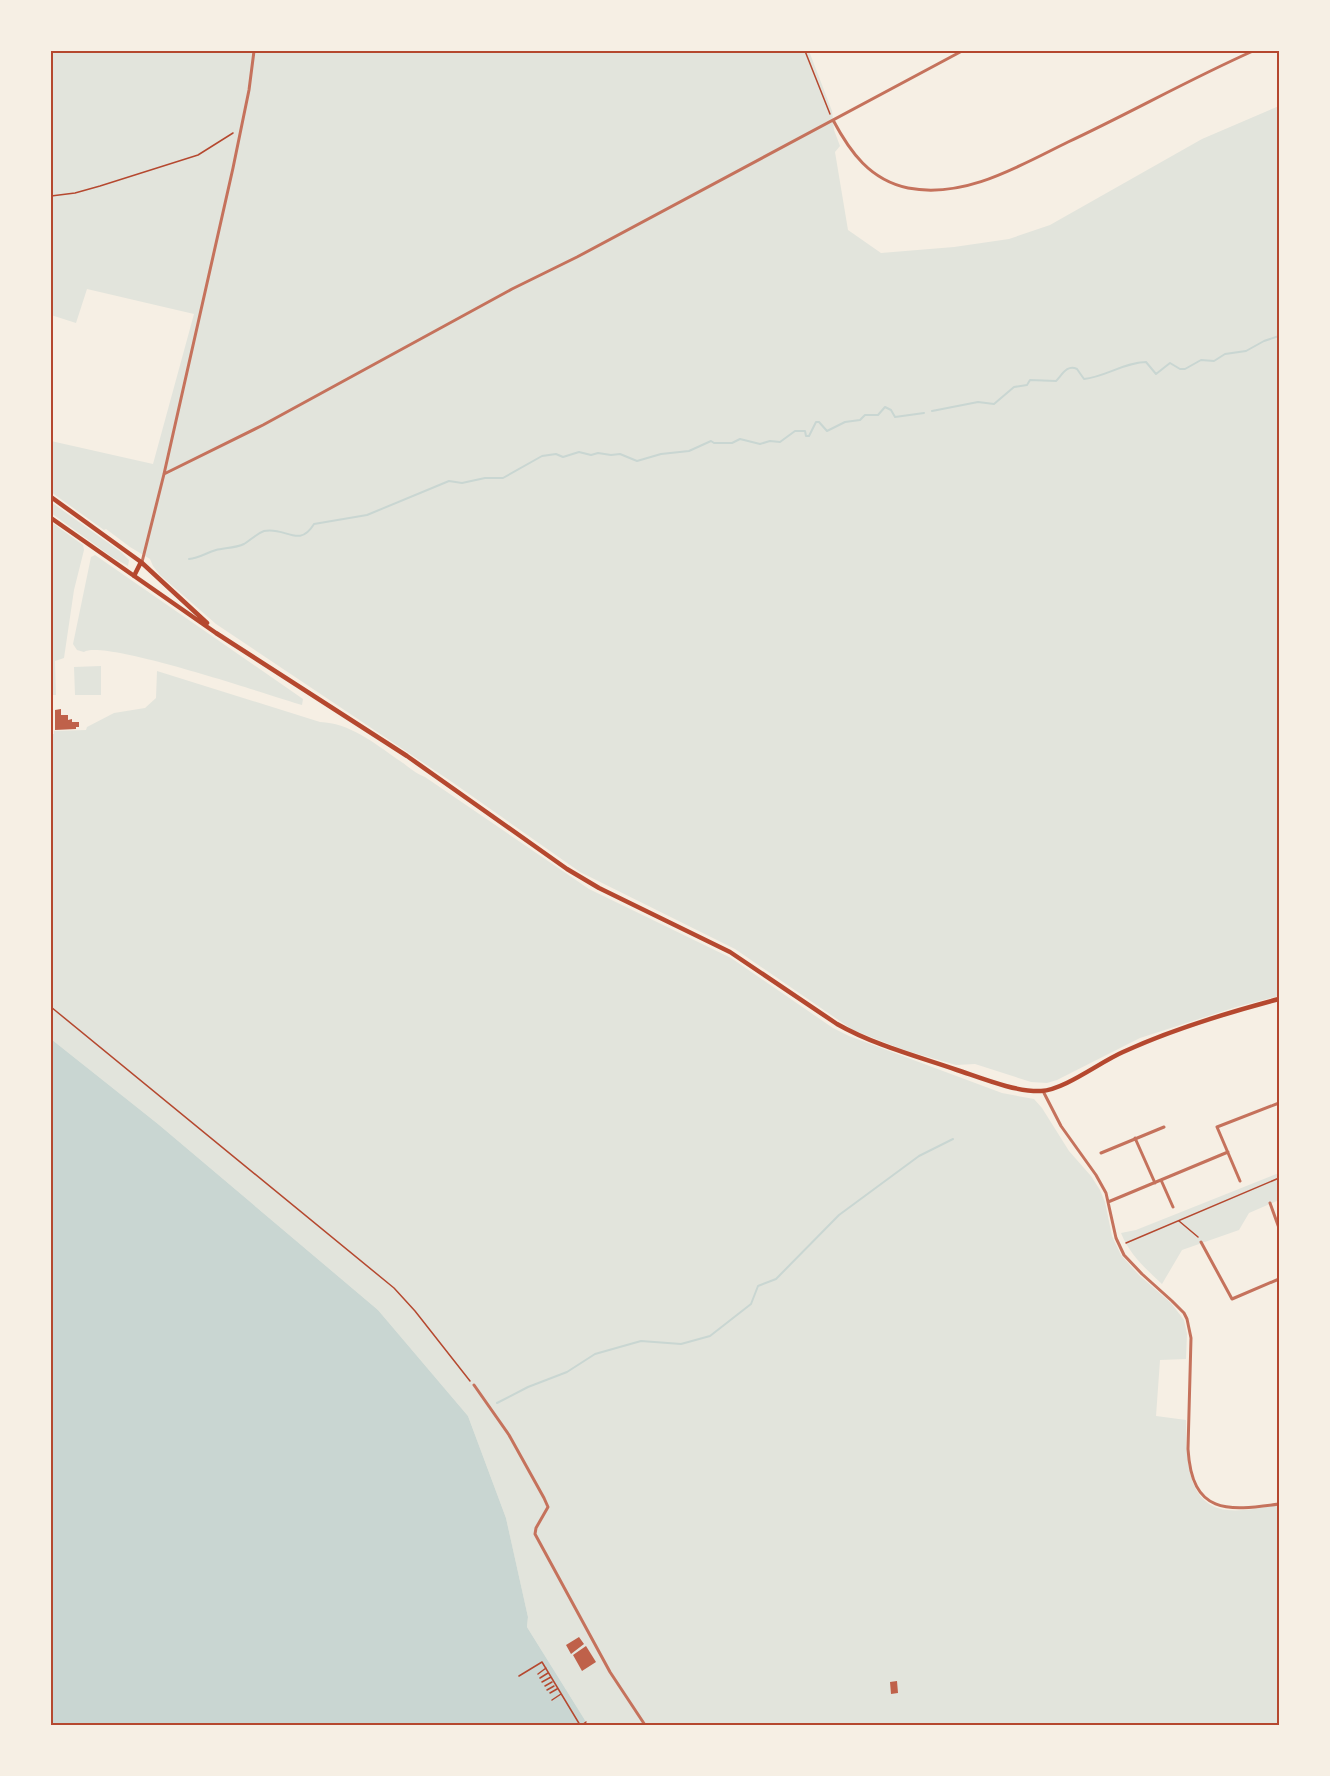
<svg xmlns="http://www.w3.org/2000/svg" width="1330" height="1776" font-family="Karla,sans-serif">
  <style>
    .green { fill: #e2e4dc }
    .water { fill: #c9d6d2 }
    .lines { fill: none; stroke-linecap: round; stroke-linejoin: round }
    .stream { stroke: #c9d6d2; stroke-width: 2 }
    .building { fill: #bf614a }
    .path { stroke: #b5482f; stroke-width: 1.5 }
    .minor { stroke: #c5725c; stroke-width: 3 }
    .secondary { stroke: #b5482f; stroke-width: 4.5 }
    .neatline { fill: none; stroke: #b5482f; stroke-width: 2 }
  </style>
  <rect width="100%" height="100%" fill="#f6efe4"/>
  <path class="green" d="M 51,51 L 809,51 L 832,111 L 834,130 L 840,146 L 835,152 L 848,230 L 881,253 L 954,247 L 1009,239 L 1050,225 L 1202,139 L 1279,106 L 1279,996 L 1236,1007 L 1140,1038 L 1057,1080 L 1047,1083 L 1031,1082 L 975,1064 L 956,1065 L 904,1050 L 853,1030 L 735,949 L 580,872 L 452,782 L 216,624 L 160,575 L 153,566 L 150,559 L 130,547 L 106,529 L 104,530 L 51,492 L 51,441 L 153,464 L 194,314 L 87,289 L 76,323 L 51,315 Z
    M 51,502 L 121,552 L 129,560 L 128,566 L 112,557 L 51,513 Z
    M 51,522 L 83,545 L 84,550 L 74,590 L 64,658 L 55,661 L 56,695 L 51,695 Z
    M 95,555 L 303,699 L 302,705 C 271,696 104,639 84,652 L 77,650 L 73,644 L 91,557 Z
    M 101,666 L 101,695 L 75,695 L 74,667 Z
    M 157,671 L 320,722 C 349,723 373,742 397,759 C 407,765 414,773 425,777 L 589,889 L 731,958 L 833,1028 L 849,1036 L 1002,1093 L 1034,1099 L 1042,1108 L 1069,1151 L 1091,1176 L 1100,1190 L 1105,1202 L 1112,1236 L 1121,1255 L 1139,1275 L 1171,1303 L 1184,1320 L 1187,1334 L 1186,1359 L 1160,1360 L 1156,1416 L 1186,1420 C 1187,1452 1184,1505 1227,1510 C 1244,1512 1262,1507 1279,1505 L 1279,1725 L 588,1725 L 527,1627 L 528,1617 L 506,1518 L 468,1416 L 378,1310 L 158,1124 L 51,1039 L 51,734 L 54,734 L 54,731 L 86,730 L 87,727 L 114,713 L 145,708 L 156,698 Z
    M 1279,1173 L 1279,1200 L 1249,1213 L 1239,1230 L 1182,1250 L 1162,1284 C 1145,1268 1130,1255 1121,1233 L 1136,1230 Z"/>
  <path class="water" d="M 51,1039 L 158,1124 L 378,1310 L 468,1416 L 506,1518 L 528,1617 L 527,1627 L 588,1725 L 51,1725 Z"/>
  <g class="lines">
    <path class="stream" d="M 932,411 L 978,402 L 994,404 L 1014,387 L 1027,385 L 1030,380 L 1056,381 C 1062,375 1067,364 1077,369 L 1084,379 C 1105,377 1125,362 1146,362 L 1156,374 L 1170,363 L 1180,369 L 1185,369 L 1201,360 L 1214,361 L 1225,354 L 1246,351 L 1264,341 L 1279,336
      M 189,559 C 199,558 206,553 216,550 C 224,548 236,548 244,544 C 251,540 256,534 264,531 C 285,526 299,549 314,524 L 367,515 L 449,481 L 462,483 L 485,478 L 503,478 L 542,456 L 556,454 L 563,457 L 579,452 L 591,455 L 598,453 L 611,455 L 620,454 L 637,461 L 661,454 L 689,451 L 711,441 L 714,443 L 732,443 L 740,439 L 760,444 L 770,441 L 780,442 L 795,431 L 805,431 L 806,436 L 809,436 L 816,422 L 819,422 L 827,431 L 845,422 L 860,420 L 865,415 L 878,415 L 885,407 L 891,410 L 895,417 L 924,413
      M 497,1403 L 528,1387 L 567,1372 L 595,1354 L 641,1341 L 681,1344 L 710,1336 L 751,1304 L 758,1286 L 776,1279 L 839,1215 L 919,1156 L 953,1139"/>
  </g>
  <path class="building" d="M 61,709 L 61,715 L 68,715 L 68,720 L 72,719 L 72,722 L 79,722 L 79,727 L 76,727 L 76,729 L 55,730 L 55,710 Z
    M 579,1637 L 584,1644 L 571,1654 L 566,1645 Z
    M 586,1646 L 596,1662 L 582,1671 L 573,1655 Z
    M 897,1681 L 898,1693 L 891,1694 L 890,1682 Z"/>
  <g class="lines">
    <path class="path" d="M 805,51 L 830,114
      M 51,196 L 75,193 L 100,186 L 198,155 L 233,133
      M 51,1007 L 394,1288 L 415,1311 L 470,1381
      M 1179,1221 L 1198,1237
      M 1126,1243 L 1279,1178
      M 538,1674 L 546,1668
      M 519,1676 L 542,1662 L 580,1725
      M 540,1678 L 548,1673
      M 542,1682 L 551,1677
      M 545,1686 L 552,1682
      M 547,1690 L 554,1686
      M 550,1693 L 557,1689
      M 552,1700 L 561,1694
      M 582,1725 L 586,1722"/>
    <path class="minor" d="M 833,120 C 850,152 870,180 908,188 C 965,199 1019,166 1068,142 C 1130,113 1190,79 1253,51
      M 164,474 L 263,425 L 512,289 L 577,257 L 962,51
      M 142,562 L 164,474 L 233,168 L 249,90 L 254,51
      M 1043,1091 L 1061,1126 L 1096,1175 L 1106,1193 L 1116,1238 L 1124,1255 L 1142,1274 L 1172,1301 L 1184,1313 L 1187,1319 L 1191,1338 L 1188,1449 C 1192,1515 1227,1511 1279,1504
      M 1135,1138 L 1155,1183
      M 1101,1153 L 1164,1127
      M 1161,1180 L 1173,1207
      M 1240,1181 L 1217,1127 L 1279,1103
      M 1108,1202 L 1228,1152
      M 1270,1203 L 1279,1228
      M 1201,1242 L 1232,1299 L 1279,1279
      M 474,1385 L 509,1435 L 544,1498 L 548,1507 L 536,1528 L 535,1534 L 610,1672 L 645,1725"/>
    <path class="secondary" d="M 51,497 L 141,562 L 207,623
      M 51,518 L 216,633 L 407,756 L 567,869 L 599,888 L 730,952 L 837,1024 C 874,1045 916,1056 957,1070 C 981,1078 1015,1092 1041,1091 C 1064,1090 1100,1062 1123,1052 C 1173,1029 1226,1013 1279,999
      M 134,576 L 141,562"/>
  </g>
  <rect width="1330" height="1776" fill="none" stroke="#f6efe4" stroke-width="105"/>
  <rect x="52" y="52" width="1226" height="1672" class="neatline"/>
</svg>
